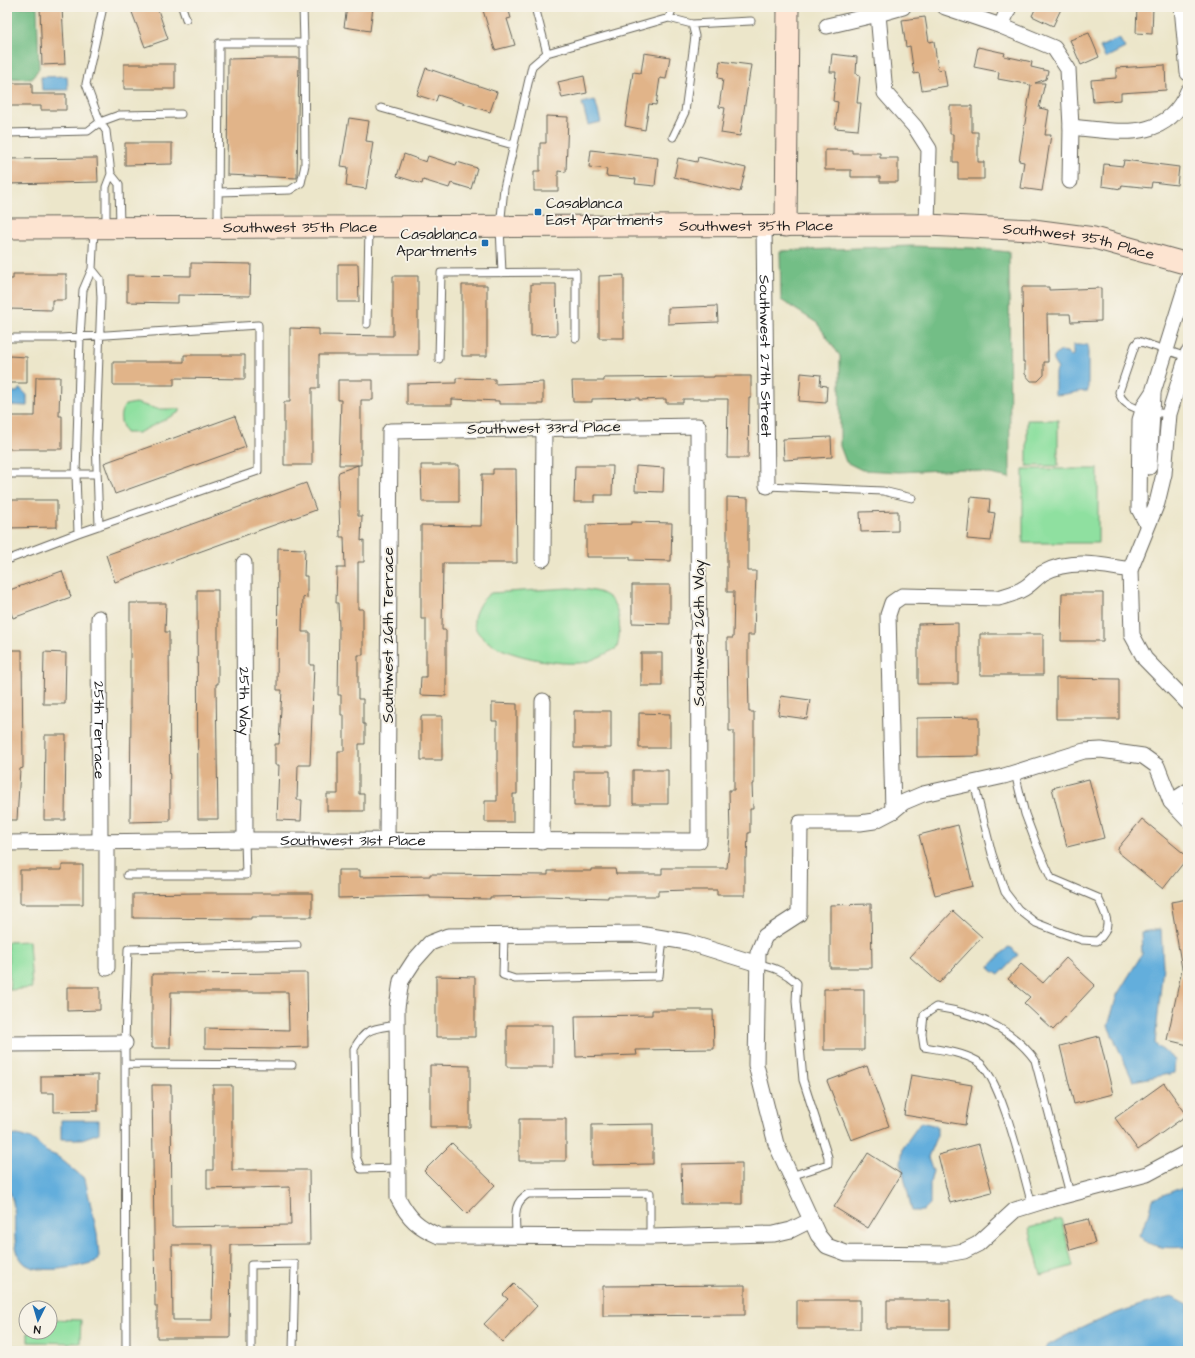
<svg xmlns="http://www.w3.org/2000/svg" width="1195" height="1358" font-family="'Architects Daughter',sans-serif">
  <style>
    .green { fill: #8fe0a0; stroke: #567e5e }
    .forest { fill: #73be86; stroke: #486d51 }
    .water { fill: #64aedc; stroke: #40657c }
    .building { fill: #e1b489; fill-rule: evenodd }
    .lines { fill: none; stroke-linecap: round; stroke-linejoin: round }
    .lane-casing { stroke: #656359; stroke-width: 9 }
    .street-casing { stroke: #656359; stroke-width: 17 }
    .secondary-casing { stroke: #656359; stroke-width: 23 }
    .lane { stroke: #fff; stroke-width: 7 }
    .street { stroke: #fff; stroke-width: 15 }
    .secondary { stroke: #fde4d1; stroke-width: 21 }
    .poi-dot { fill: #1f6fb2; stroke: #f7f3e8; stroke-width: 1.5 }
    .labels { text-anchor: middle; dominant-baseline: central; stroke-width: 4; stroke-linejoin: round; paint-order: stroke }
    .poi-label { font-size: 15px; fill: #1c1c1c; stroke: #f7f3e8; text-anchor: start }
    .street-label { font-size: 15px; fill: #1c1c1c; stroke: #f7f3e8 }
  </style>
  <rect width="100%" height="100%" fill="#f7f3e8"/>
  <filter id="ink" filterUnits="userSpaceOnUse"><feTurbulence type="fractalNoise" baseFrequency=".025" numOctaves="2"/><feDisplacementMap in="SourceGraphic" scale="8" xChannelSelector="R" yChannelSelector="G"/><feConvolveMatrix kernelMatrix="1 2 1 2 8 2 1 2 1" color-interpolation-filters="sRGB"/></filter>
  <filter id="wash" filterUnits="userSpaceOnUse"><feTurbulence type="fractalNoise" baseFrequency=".012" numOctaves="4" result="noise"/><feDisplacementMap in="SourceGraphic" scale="16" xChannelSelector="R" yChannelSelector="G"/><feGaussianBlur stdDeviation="0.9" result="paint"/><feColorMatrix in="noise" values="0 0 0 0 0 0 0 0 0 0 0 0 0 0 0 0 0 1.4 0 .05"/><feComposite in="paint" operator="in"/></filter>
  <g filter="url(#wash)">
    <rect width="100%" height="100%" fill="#ece6ca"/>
    <path class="green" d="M 136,403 L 157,409 L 180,409 L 180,412 L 138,433 L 126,433 C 120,422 118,415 125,405 Z
      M 1027,420 L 1058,420 L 1058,466 L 1027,466 Z
      M 1188,425 L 1188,485 L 1186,430 Z
      M 1023,469 L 1098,469 L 1098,543 L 1023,543 Z
      M 1186,535 L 1188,535 L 1188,602 Z
      M 569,588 C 577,589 586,589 594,591 C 622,596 622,626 617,648 C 607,653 596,659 586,662 C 562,668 462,652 475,614 C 479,604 482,599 491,593 Z
      M 29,941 L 32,988 L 10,990 L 7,942 Z
      M 1061,1219 L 1073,1266 L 1041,1275 L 1029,1228 Z
      M 50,1319 L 81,1320 L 80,1343 L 28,1342 L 28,1332 L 50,1332 Z"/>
    <path class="forest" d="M 7,7 L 37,7 L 39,68 L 32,79 L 9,78 L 7,76 Z
      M 911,246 L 972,248 L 1009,252 L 1010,478 L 965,469 L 899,472 L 862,470 L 846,462 L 840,446 L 840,356 L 817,323 L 781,300 L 780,251 Z"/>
    <path class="water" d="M 1119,38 L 1125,48 L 1105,58 L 1100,47 Z
      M 67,76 L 68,90 L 42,90 L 41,77 Z
      M 595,100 L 601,122 L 588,125 L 582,103 Z
      M 1073,345 L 1088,345 L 1088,391 C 1076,391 1067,395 1055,395 L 1055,372 L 1058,369 L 1053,361 L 1055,355 L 1061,351 L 1067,352 L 1071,356 L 1073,355 Z
      M 20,388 L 27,395 L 27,406 L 7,405 L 7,392 L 17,392 Z
      M 1161,929 L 1163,966 L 1155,1044 L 1175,1060 L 1174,1073 L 1133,1081 L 1108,1026 L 1117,995 L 1142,954 L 1141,932 Z
      M 1008,947 L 1012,948 L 1018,955 L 999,975 L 991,970 L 990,966 Z
      M 61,1120 L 99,1120 L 99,1133 L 82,1139 L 61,1139 Z
      M 921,1122 L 937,1126 L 937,1135 L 928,1157 L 933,1171 L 930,1183 L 930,1204 L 923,1211 L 912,1211 L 901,1163 L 903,1147 Z
      M 18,1135 L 34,1140 L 47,1152 L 57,1156 L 85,1179 L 97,1233 L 99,1256 L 97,1261 C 81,1267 35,1276 23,1262 C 11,1248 16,1225 14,1208 C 13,1199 9,1191 7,1182 C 4,1170 7,1149 7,1136 Z
      M 1188,1185 L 1188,1247 C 1171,1248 1150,1250 1139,1235 L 1149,1214 L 1153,1199 Z
      M 1172,1297 L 1188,1305 L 1188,1351 L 1045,1351 L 1047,1346 C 1085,1324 1129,1306 1172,1297 Z"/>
    <g id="blocks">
      <path class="building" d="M 40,7 L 62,7 L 65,64 L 42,65 Z
        M 130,7 L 157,7 L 168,39 L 145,47 Z
        M 347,7 L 373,7 L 370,31 L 344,27 Z
        M 482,7 L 508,7 L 511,18 L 507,19 L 515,45 L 495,50 Z
        M 1036,7 L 1062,7 L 1053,26 L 1032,16 Z
        M 1137,7 L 1153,7 L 1152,34 L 1136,33 Z
        M 925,17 L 929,42 L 934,41 L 938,70 L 944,69 L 947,86 L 922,90 L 919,73 L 914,74 L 910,46 L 906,47 L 902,20 Z
        M 1089,33 L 1099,57 L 1081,65 L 1070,40 Z
        M 978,47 L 1005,53 L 1004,56 L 1032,62 L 1031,67 L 1048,71 L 1046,79 L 1035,83 L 1045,83 L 1039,108 L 1049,110 L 1045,135 L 1051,135 L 1042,191 L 1020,188 L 1024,162 L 1019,161 L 1031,85 L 998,79 L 999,72 L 974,67 Z
        M 644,53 L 670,57 L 666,79 L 660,78 L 656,105 L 649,104 L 645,130 L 625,126 L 633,72 L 641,73 Z
        M 832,54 L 857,57 L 856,74 L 860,75 L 857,103 L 861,103 L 858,130 L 835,128 L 838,102 L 833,101 L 836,72 L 830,72 Z
        M 270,58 L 299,58 L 297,178 L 227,175 L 228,59 Z
        M 720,61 L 751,65 L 740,136 L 721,133 L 725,108 L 719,107 L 723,79 L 718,78 Z
        M 124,64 L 175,64 L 175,89 L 124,89 Z
        M 1165,65 L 1166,90 L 1121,93 L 1121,100 L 1093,102 L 1091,80 L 1116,78 L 1116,68 Z
        M 426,68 L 497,92 L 490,112 L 438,95 L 436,101 L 417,95 Z
        M 584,76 L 587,93 L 562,98 L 558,82 Z
        M 7,83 L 32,83 L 32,94 L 66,94 L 66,110 L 41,110 L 41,106 L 7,106 Z
        M 950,106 L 972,106 L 972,132 L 978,132 L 978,162 L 984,162 L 984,179 L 958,179 L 958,162 L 953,162 L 953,134 L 950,134 Z
        M 546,116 L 568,117 L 566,172 L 558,171 L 558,191 L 534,191 L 534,171 L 540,171 L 540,143 L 546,143 Z
        M 349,118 L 369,121 L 366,141 L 373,142 L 366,189 L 346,186 L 348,167 L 341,166 Z
        M 125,143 L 172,143 L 172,164 L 125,165 Z
        M 591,150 L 658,158 L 655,186 L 635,184 L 636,179 L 606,176 L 607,169 L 589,167 Z
        M 825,150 L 852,150 L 852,153 L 880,153 L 880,158 L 898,158 L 898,182 L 880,182 L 880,177 L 851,177 L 851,170 L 825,170 Z
        M 404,154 L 426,162 L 428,156 L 456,165 L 457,162 L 477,168 L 471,189 L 451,183 L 449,188 L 423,180 L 422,184 L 397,176 Z
        M 698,157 L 746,168 L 740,192 L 674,177 L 678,158 L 697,162 Z
        M 97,158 L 98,182 L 7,184 L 7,159 Z
        M 1124,160 L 1179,167 L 1177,185 L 1152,182 L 1151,188 L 1122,185 L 1121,189 L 1102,186 L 1104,164 L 1123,166 Z
        M 191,263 L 251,264 L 250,296 L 178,295 L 178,303 L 127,302 L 127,275 L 191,276 Z
        M 338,264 L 358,264 L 359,302 L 338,302 Z
        M 13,274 L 66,274 L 66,300 L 52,300 L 52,310 L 7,309 L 7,279 L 13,279 Z
        M 624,275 L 624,338 L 599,338 L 599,276 Z
        M 393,276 L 418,276 L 418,355 L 319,355 L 319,388 L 312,388 L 312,465 L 284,465 L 284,402 L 290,402 L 290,328 L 319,329 L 319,335 L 393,336 Z
        M 531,284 L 556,284 L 557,335 L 531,336 Z
        M 462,285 L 487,285 L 487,356 L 462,356 Z
        M 1022,287 L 1049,287 L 1049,290 L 1101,288 L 1101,321 L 1071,322 L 1070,314 L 1047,314 L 1048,362 L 1044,362 L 1044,375 L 1038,381 L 1031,381 L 1025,374 L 1025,362 L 1023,362 Z
        M 717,306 L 718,322 L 668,324 L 668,308 Z
        M 184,355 L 245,355 L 245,379 L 174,378 L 174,385 L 113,385 L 113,362 L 184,362 Z
        M 9,356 L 27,357 L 27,383 L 9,383 Z
        M 801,373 L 821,375 L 820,385 L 827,386 L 826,403 L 799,401 Z
        M 714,376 L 751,376 L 751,398 L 749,398 L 748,458 L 727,458 L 728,399 L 683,399 L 683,403 L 666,403 L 666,399 L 639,400 L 639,398 L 592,399 L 592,402 L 573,402 L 572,381 L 604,381 L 604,378 L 714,377 Z
        M 36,377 L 60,377 L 59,416 L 62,416 L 62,449 L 7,449 L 7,416 L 35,416 Z
        M 456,378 L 495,379 L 495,384 L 543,382 L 543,404 L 499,404 L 499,401 L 452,399 L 452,405 L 407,405 L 407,384 L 456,383 Z
        M 338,380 L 373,380 L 373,400 L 361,400 L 361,465 L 358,465 L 358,516 L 362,516 L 361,541 L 364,540 L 364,562 L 358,562 L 358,609 L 363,609 L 363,655 L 358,655 L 358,699 L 363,699 L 363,724 L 365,724 L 365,744 L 359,744 L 359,794 L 364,794 L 364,811 L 327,811 L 327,794 L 338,794 L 338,751 L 344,751 L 344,715 L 341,715 L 341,695 L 338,695 L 339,627 L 338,603 L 336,603 L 337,568 L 345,568 L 344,537 L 340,537 L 338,475 L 339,472 L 358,465 L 339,465 L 341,400 L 338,400 Z
        M 235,416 L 246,447 L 115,494 L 104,463 Z
        M 831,437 L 832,457 L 784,460 L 783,439 Z
        M 421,465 L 459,465 L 459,502 L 422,502 Z
        M 575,466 L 613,466 L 612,495 L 595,495 L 595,502 L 574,502 Z
        M 636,466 L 664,468 L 663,492 L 635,491 Z
        M 493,469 L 516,469 L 517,563 L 443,563 L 442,630 L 446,630 L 446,696 L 420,695 L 421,677 L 426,677 L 426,619 L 421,619 L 421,525 L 481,526 L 482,474 L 493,474 Z
        M 306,483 L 316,510 L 115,582 L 106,555 Z
        M 727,497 L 748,498 L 748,571 L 756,571 L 754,635 L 748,635 L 748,663 L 749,712 L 754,712 L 754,784 L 752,784 L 753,809 L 750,809 L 750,833 L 748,833 L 747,858 L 745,858 L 745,895 L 717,895 L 717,890 L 687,890 L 658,891 L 658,896 L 608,896 L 608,898 L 542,896 L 490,897 L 490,899 L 430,898 L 430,896 L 338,898 L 338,870 L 360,870 L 360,877 L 430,876 L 430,874 L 548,875 L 548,871 L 591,871 L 591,869 L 615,869 L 616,874 L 662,874 L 662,868 L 727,868 L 730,836 L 729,790 L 734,790 L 734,731 L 729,731 L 729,708 L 728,708 L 727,638 L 733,638 L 734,592 L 727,592 Z
        M 971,497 L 990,499 L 989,512 L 995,513 L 991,541 L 967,539 Z
        M 7,500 L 57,500 L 57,527 L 7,528 Z
        M 898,511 L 898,531 L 861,532 L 860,512 Z
        M 631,522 L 672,523 L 671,561 L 630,560 L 630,557 L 586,557 L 586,525 L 631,524 Z
        M 278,548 L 305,549 L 304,576 L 307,576 L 307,598 L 303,597 L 302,632 L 310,632 L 310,665 L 314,665 L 310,765 L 298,765 L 297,800 L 302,800 L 301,821 L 277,820 L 279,765 L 275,765 L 275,744 L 279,744 L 282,690 L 277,690 Z
        M 62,571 L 71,597 L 13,618 L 7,602 L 7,591 Z
        M 632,585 L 670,585 L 670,624 L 632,623 Z
        M 197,590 L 218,590 L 218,684 L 216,684 L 218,819 L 198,819 Z
        M 1062,593 L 1103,593 L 1103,641 L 1061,641 Z
        M 130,603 L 166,603 L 165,632 L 169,632 L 170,821 L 130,822 L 131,709 L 130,709 Z
        M 958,623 L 958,684 L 918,684 L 918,624 Z
        M 980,634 L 1043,634 L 1043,675 L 980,675 Z
        M 7,650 L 22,650 L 23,768 L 20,769 L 17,820 L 7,820 Z
        M 44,652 L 66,653 L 65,704 L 43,704 Z
        M 641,653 L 662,653 L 662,686 L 641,686 Z
        M 1056,678 L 1119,679 L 1119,719 L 1056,719 Z
        M 781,696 L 810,700 L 807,719 L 778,715 Z
        M 492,703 L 517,704 L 517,794 L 513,794 L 513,822 L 485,822 L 485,801 L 497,801 L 497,721 L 492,721 Z
        M 574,711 L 611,711 L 611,748 L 574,748 Z
        M 639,713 L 670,714 L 670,748 L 639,748 Z
        M 421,716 L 442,716 L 442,760 L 421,760 Z
        M 979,717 L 979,756 L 917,757 L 917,718 Z
        M 45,735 L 66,735 L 65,820 L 44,820 Z
        M 633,770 L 668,770 L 668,804 L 633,804 Z
        M 574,771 L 610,771 L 610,806 L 574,806 Z
        M 1089,779 L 1104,838 L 1067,847 L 1052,788 Z
        M 1142,819 L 1188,857 L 1163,889 L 1118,852 L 1118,848 Z
        M 958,825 L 973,886 L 935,895 L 919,835 Z
        M 62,865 L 83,865 L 83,904 L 20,904 L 20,870 L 62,870 Z
        M 195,893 L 312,893 L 312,917 L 251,917 L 251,919 L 133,918 L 133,894 Z
        M 1188,899 L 1188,1045 L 1167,1040 L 1182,969 L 1171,902 Z
        M 871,904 L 872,968 L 830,968 L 830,905 Z
        M 953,911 L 982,937 L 939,983 L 910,957 Z
        M 1066,958 L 1095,985 L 1053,1030 L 1024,1003 L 1030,997 L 1008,979 L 1021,964 L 1043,983 Z
        M 307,973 L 308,1047 L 279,1048 L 279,1049 L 205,1048 L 205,1028 L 289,1030 L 288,992 L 171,992 L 170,1048 L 152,1048 L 152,974 Z
        M 436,976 L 475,977 L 475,1037 L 436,1037 Z
        M 67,987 L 100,987 L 100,1010 L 67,1011 Z
        M 824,989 L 864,989 L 864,1050 L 824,1050 Z
        M 652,1010 L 713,1010 L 714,1049 L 636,1050 L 637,1055 L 576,1057 L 575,1016 L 652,1015 Z
        M 507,1025 L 553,1025 L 553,1067 L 507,1067 Z
        M 1099,1036 L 1113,1094 L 1074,1104 L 1060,1046 Z
        M 430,1065 L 470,1066 L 470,1127 L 430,1127 Z
        M 867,1066 L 889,1126 L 851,1140 L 827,1081 Z
        M 98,1075 L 98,1111 L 54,1112 L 54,1093 L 41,1093 L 41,1076 Z
        M 911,1075 L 972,1085 L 965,1125 L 904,1115 Z
        M 1164,1083 L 1187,1115 L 1138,1150 L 1115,1118 Z
        M 152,1085 L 171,1085 L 172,1227 L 291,1225 L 290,1187 L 207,1189 L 207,1170 L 213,1170 L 213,1085 L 232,1085 L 232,1170 L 309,1170 L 310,1244 L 231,1245 L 230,1338 L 157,1338 L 157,1306 L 155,1306 ZM 172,1245 L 213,1245 L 212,1320 L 173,1320 Z
        M 519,1119 L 566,1119 L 566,1161 L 519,1161 Z
        M 653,1124 L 653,1164 L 592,1165 L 592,1125 Z
        M 452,1143 L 495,1185 L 467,1214 L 424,1171 Z
        M 979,1144 L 992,1192 L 950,1203 L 938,1155 Z
        M 868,1153 L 901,1174 L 868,1228 L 834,1207 Z
        M 742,1163 L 742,1204 L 682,1204 L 681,1164 Z
        M 1088,1219 L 1095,1243 L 1070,1250 L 1063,1225 Z
        M 514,1284 L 537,1306 L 503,1342 L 484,1324 L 508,1299 L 503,1295 Z
        M 745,1285 L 745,1315 L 603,1316 L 603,1286 Z
        M 797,1300 L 860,1300 L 860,1329 L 797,1329 Z
        M 887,1300 L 950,1300 L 950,1329 L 887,1329 Z"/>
    </g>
  </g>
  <g filter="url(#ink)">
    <use href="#blocks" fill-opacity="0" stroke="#656359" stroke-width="1"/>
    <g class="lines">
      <g class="lane-casing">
        <path id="lane" d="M 103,7 L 86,84 L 100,122 L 106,131 L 111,174 L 106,187 L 106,225
          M 182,7 L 186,19
          M 303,7 L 304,43
          M 535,7 L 547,53
          M 669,18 L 673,7
          M 381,108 L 513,145
          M 7,133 L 88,131 L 100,122 L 119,115 L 181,114
          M 673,137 L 685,112 L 695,36 L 692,24
          M 111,174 L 119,184 L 120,226
          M 218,226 L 219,43 L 304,43 L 305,165 L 301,183 L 290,190 L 219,192
          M 92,269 L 100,279 L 101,298 L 96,439 L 99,526
          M 502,273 L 500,227 L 504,188 L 532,66 L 547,53 L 669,18 L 692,24 L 751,21
          M 367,324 L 369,228
          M 7,338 L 61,338 L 258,325 L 258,471 L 78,533 L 7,560
          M 439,359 L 441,273 L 576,272 L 576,338
          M 1169,414 C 1153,412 1123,411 1119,392 L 1135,345 L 1138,341 L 1187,357
          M 7,474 L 96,474
          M 767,486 L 883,491 L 912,498
          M 78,533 L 76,474 L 80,337 L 83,290 L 92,269 L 94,229
          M 974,783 L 992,854 L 1005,892 L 1018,909 L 1036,923 L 1062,933 L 1082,940 L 1097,941 C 1114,927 1106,915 1098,898 L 1051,878 L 1037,846 L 1025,814 L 1015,773
          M 127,875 L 246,875 L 245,840
          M 504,935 L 503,975 L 515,979 L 659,976 L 663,938
          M 758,964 C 774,967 785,972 797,983 L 796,1001 L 803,1080 L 828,1157 L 828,1164 L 791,1176
          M 396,1025 C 373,1029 366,1027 354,1049 L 356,1157 L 361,1169 L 397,1168
          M 125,1064 L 292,1065
          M 1032,1205 C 1024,1177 1001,1074 977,1061 C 961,1052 942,1050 924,1047 L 922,1034 L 924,1015 L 936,1007 C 975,1013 1011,1027 1035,1060 L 1070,1194
          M 516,1235 C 516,1218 512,1203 528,1194 L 650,1193 L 650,1237
          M 126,1351 L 125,1043 L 128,949 L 297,945
          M 251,1351 L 251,1265 L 295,1264 L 293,1351"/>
      </g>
      <g class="street-casing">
        <g id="street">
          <path d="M 903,7 L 878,14 L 885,93 L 915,127 L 929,149 L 927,225"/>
          <path d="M 945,7 L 1001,26 L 1054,48 L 1068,69 L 1071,127 L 1070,181"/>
          <path d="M 1182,7 L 1188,73"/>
          <path d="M 827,26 L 878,14 L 878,7"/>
          <path d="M 1001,26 L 1009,7"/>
          <path d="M 1071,127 C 1117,131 1166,144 1188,91"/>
          <path id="s1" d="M 764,226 L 767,486"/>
          <path d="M 1188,353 L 1169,414 L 1164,474 L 1157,503 L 1130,570 L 1132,635 L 1145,659 L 1188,703"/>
          <path d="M 1149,467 L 1153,395"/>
          <path d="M 1147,524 L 1139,509 L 1140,420 L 1145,404 L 1153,392 L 1188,279"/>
          <path d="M 543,559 L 544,428"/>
          <path id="s2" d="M 244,563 L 245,840"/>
          <path id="s3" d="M 99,618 L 100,842"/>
          <path d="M 1171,802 L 1188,791"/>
          <path d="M 893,811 L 888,615 L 892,603 L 902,596 L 998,598 C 1008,595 1018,593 1026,587 C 1032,583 1037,577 1043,573 C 1069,558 1102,565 1130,570"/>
          <path d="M 1188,820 L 1171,802 L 1157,766 L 1143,756 L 1101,750 L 1084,751 L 1004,776 L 923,794 L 904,802 L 893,811 L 874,821 L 860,823 L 800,823 L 799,914 L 765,936 L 758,953 L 756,1065 L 776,1144 L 818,1235 L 827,1246 L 846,1253 L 947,1254 L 964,1251 L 978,1244 L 1015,1210 L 1044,1201 L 1147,1174 L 1188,1152"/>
          <path d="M 107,842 L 107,968"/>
          <path d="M 542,842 L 543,701"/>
          <path id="s4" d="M 7,843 L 245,840 L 699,841 L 698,426 L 390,431 L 387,840"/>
          <path d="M 758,964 L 687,942 L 639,934 L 448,936 L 430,943 L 414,961 L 401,981 L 397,1008 L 398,1198 C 409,1219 418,1227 439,1236 L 650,1237 L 774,1234 L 791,1230 L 811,1220"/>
          <path d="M 7,1044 L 125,1043"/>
        </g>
      </g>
      <g class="secondary-casing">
        <g id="secondary">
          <path d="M 786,226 L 788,7"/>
          <path id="s5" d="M 7,228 L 927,225 L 1033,230 L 1094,238 L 1188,264"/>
        </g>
      </g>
      <use href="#lane" class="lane"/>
      <use href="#street" class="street"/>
      <use href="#secondary" class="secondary"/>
    </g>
  </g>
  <g class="poi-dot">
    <rect x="534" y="208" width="8" height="8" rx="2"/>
    <rect x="481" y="239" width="8" height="8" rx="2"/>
  </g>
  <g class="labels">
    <g class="poi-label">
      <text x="546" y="203">Casablanca<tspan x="546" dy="17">East Apartments</tspan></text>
      <text x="477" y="234" text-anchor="end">Casablanca<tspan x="477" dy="17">Apartments</tspan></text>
    </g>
    <g class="street-label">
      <text stroke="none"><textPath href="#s5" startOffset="749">Southwest 35th Place</textPath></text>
      <text stroke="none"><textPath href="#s5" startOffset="293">Southwest 35th Place</textPath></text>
      <text stroke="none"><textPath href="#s5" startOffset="1073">Southwest 35th Place</textPath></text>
      <text stroke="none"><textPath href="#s1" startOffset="130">Southwest 27th Street</textPath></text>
      <text transform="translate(544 428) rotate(-1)">Southwest 33rd Place</text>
      <text transform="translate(699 633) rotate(-90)">Southwest 26th Way</text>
      <text transform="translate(388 635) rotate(-90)">Southwest 26th Terrace</text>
      <text stroke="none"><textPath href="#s2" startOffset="138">25th Way</textPath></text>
      <text stroke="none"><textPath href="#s3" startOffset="112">25th Terrace</textPath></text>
      <text stroke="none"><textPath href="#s4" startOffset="346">Southwest 31st Place</textPath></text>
    </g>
  </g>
  <rect width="1195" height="1358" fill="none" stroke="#f7f3e8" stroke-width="24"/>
  <g transform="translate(38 1320) rotate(185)"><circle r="19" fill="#f7f3e8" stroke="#9f9d96"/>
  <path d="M0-3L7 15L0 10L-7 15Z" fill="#1f6fb2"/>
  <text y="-6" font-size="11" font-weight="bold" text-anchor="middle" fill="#1c1c1c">N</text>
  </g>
</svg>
